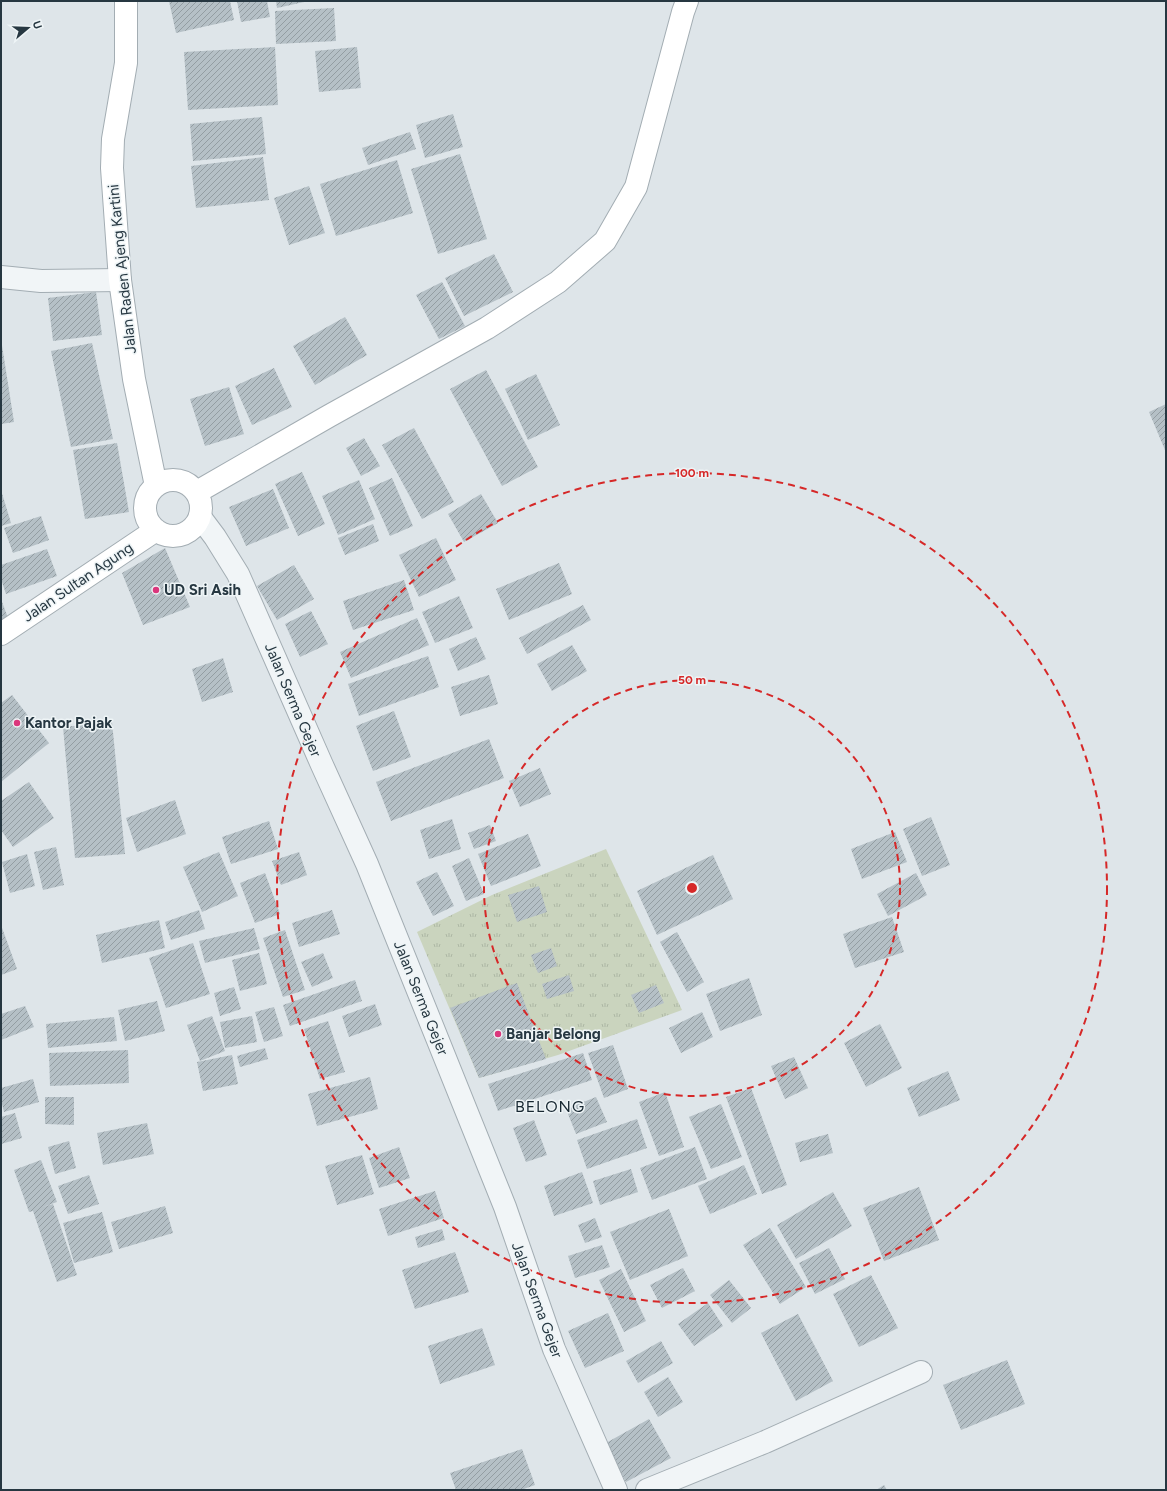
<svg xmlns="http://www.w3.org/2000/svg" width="1167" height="1491" font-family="Figtree,sans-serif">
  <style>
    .grass { fill: url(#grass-tufts) }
    .building { fill: url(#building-hatch) }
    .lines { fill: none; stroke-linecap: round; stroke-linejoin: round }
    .street-casing { stroke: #a3adb3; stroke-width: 24 }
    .secondary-casing { stroke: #a3adb3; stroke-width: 24 }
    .street { stroke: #f1f5f7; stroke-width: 22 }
    .secondary { stroke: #fff; stroke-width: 22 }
    .ring { fill: none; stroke: #d62828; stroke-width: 2; stroke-dasharray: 7 5 }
    .poi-dot { fill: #db367c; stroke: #eef4f6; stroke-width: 1.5 }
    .labels { text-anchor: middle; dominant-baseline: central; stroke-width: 3; stroke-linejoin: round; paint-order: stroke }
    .street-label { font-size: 15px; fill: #263741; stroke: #eef4f6 }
    .poi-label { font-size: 15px; font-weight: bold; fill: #263741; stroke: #eef4f6; text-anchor: start }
    .neighbourhood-label { font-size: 16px; letter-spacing: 1px; fill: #182832; stroke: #eef4f6 }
    .centre { fill: #d62828; stroke: #eef4f6; stroke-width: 2 }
    .ring-label { font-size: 12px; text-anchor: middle; font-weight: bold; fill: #d62828; stroke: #eef4f6; stroke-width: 3; stroke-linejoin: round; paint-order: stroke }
  </style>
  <defs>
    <pattern id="grass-tufts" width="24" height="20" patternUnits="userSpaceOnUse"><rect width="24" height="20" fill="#cad4be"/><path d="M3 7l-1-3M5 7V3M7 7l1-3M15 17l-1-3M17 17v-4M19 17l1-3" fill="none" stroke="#adb7a4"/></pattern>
    <pattern id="building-hatch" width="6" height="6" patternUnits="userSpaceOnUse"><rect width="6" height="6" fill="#b5c0c6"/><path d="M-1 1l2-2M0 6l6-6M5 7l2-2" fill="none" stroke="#939da2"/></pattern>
  </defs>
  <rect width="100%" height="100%" fill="#dee5e9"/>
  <path class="grass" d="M 606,849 L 682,1010 L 558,1055 L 479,1078 L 417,932 L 492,895 Z"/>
  <path class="building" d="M 169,1 L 230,1 L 234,20 L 176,33 Z
    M 237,1 L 267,1 L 270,17 L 241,22 Z
    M 276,1 L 304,1 L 304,2 L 277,8 Z
    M 334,8 L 336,41 L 276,44 L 275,11 Z
    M 275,47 L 278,105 L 188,110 L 184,52 Z
    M 357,47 L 361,88 L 319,92 L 315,51 Z
    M 453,114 L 463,147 L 425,158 L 416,125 Z
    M 262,117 L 266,154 L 193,161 L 190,124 Z
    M 410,132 L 416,149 L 368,165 L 362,148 Z
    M 460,154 L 487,239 L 438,254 L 411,169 Z
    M 263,157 L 269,200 L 196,208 L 191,166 Z
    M 397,160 L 413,213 L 336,236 L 320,184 Z
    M 309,186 L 325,233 L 289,245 L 274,198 Z
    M 494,254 L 513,292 L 464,316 L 445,278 Z
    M 442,282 L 465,326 L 439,339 L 416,295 Z
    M 96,292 L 102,335 L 53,341 L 48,298 Z
    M 345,317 L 367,355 L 315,385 L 293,346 Z
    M 1,339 L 14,422 L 1,424 Z
    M 92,343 L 113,439 L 71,447 L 51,351 Z
    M 274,368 L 292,407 L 252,425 L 235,386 Z
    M 486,370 L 538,467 L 502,486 L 450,389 Z
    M 536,374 L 560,425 L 528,440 L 505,389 Z
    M 229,387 L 244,434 L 205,446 L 190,399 Z
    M 1166,404 L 1166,450 L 1165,450 L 1149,412 Z
    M 414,428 L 454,502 L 422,519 L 382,445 Z
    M 364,438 L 380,466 L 361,476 L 346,448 Z
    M 117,443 L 129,512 L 85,519 L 73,450 Z
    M 302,472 L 325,524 L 298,536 L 275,484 Z
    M 392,478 L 413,526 L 390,536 L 369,488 Z
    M 359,480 L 375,519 L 338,535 L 322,496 Z
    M 273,489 L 289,528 L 246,546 L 229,507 Z
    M 1,490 L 11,523 L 1,526 Z
    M 481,494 L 498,523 L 464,542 L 448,514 Z
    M 41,516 L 49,540 L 13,553 L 4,528 Z
    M 373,524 L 379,541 L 345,555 L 338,538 Z
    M 436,538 L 456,580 L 419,597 L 399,555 Z
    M 165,548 L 190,607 L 143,625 L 122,573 Z
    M 47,549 L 57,576 L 6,594 L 1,579 L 1,565 Z
    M 559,563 L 572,594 L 509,620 L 496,589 Z
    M 294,565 L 314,599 L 277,620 L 257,586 Z
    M 404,580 L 414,610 L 353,630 L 343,601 Z
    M 459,596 L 473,628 L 435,643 L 422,612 Z
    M 1,599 L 8,618 L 1,620 Z
    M 583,605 L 591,620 L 527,654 L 519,638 Z
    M 311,611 L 328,644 L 300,657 L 285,624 Z
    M 417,618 L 429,645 L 351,678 L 340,652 Z
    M 476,637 L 486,659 L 458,671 L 449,649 Z
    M 572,645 L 587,671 L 552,691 L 537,664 Z
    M 428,656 L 439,687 L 359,716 L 348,684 Z
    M 223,658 L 233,692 L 202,702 L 192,669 Z
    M 489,675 L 498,704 L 460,716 L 451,687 Z
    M 12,695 L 49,743 L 1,782 L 1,703 Z
    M 394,711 L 411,757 L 373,771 L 356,726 Z
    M 112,722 L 125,854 L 75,858 L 63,727 Z
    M 489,739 L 504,778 L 391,821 L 376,782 Z
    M 540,768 L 551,794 L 520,807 L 509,781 Z
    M 29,782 L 54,818 L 13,847 L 1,830 L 1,801 Z
    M 175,800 L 186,834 L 137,852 L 126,818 Z
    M 931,817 L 950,865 L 922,876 L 903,829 Z
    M 452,819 L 461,849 L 429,859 L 420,830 Z
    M 269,821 L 278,849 L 231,864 L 222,837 Z
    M 490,825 L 496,841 L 474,849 L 468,833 Z
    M 895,832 L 907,862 L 862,879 L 851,849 Z
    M 528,834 L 541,866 L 491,886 L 478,854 Z
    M 56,847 L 64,885 L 43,890 L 34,852 Z
    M 219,852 L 238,896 L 202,912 L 183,867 Z
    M 299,852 L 307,875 L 281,885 L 272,861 Z
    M 27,854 L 35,886 L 10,893 L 2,862 Z
    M 713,855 L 733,899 L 657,935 L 637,891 Z
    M 469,858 L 484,894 L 466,901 L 452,866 Z
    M 437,872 L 454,906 L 433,916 L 416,882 Z
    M 265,873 L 280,914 L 255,923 L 240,883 Z
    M 916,873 L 927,895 L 888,916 L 877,894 Z
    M 539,886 L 547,912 L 517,922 L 508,895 Z
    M 199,910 L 205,929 L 171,940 L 165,922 Z
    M 332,910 L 340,934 L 299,947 L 292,923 Z
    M 892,917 L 904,952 L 855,968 L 843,934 Z
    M 159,920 L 165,948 L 102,963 L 96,935 Z
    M 1,925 L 17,969 L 1,975 Z
    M 254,928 L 260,949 L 205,963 L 199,941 Z
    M 285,930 L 305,990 L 283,997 L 263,938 Z
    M 677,932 L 704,982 L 687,992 L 660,942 Z
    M 193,943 L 210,994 L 166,1008 L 149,958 Z
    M 551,948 L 557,966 L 538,973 L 531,955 Z
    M 259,953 L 267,984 L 240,991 L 232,960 Z
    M 323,953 L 333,978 L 312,987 L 301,962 Z
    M 569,975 L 574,991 L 547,999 L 542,984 Z
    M 749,978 L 762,1015 L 720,1031 L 706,994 Z
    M 355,980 L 362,1001 L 290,1026 L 283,1005 Z
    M 517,983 L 546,1059 L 479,1078 L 450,1008 Z
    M 656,985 L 664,1003 L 639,1013 L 631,995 Z
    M 234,987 L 241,1009 L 220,1016 L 214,993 Z
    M 157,1001 L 165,1031 L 125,1041 L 118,1010 Z
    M 375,1004 L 382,1025 L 349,1037 L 342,1016 Z
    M 25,1006 L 34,1027 L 1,1040 L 1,1014 Z
    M 274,1007 L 283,1036 L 264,1042 L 255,1012 Z
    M 702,1012 L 713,1037 L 681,1053 L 669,1028 Z
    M 212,1016 L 225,1051 L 200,1061 L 187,1025 Z
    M 252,1016 L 257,1042 L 225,1048 L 220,1022 Z
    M 114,1017 L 117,1041 L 48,1048 L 46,1024 Z
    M 328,1021 L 345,1072 L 320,1079 L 304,1029 Z
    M 880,1024 L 902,1068 L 866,1087 L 844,1043 Z
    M 613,1045 L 628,1089 L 604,1098 L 588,1053 Z
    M 265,1048 L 268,1059 L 240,1067 L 237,1056 Z
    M 128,1050 L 129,1083 L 50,1086 L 49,1053 Z
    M 583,1053 L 592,1080 L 498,1111 L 488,1084 Z
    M 232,1055 L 238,1084 L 203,1091 L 197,1062 Z
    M 794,1057 L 808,1088 L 785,1099 L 771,1066 Z
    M 948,1071 L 960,1100 L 919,1117 L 907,1088 Z
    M 370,1077 L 378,1109 L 317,1126 L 308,1094 Z
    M 33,1079 L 39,1102 L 4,1112 L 1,1100 L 1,1088 Z
    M 751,1088 L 787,1185 L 762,1194 L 726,1097 Z
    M 665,1092 L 684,1147 L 659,1156 L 639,1102 Z
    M 45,1097 L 74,1097 L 74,1125 L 45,1124 Z
    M 596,1097 L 607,1122 L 576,1134 L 566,1109 Z
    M 721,1104 L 742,1157 L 711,1169 L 689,1117 Z
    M 15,1113 L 22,1138 L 1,1144 L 1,1117 Z
    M 637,1119 L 647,1148 L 587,1169 L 577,1140 Z
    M 534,1120 L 547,1155 L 526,1162 L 513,1128 Z
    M 147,1123 L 154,1154 L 103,1165 L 97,1133 Z
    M 828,1134 L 833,1153 L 800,1162 L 795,1143 Z
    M 69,1141 L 76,1168 L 55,1174 L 48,1147 Z
    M 399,1147 L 410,1178 L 379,1188 L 369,1158 Z
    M 695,1147 L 707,1179 L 652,1200 L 640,1168 Z
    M 362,1155 L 374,1194 L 337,1205 L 325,1166 Z
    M 41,1160 L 57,1202 L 43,1207 L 53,1204 L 77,1275 L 57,1282 L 33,1211 L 29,1212 L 14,1170 Z
    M 744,1165 L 757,1194 L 710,1214 L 698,1186 Z
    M 631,1169 L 638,1192 L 600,1205 L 593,1181 Z
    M 582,1172 L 593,1203 L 554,1216 L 544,1186 Z
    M 89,1175 L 99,1204 L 68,1214 L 58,1186 Z
    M 919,1187 L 939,1240 L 884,1261 L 863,1208 Z
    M 435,1191 L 444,1218 L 388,1236 L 379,1209 Z
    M 833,1192 L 852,1226 L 796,1259 L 777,1225 Z
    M 165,1206 L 173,1233 L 119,1249 L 111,1222 Z
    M 669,1209 L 688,1256 L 630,1280 L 610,1232 Z
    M 102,1212 L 113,1252 L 74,1263 L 63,1223 Z
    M 595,1218 L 602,1237 L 585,1243 L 578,1225 Z
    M 770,1228 L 806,1287 L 780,1304 L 743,1245 Z
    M 442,1229 L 445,1240 L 418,1248 L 415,1237 Z
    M 602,1245 L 610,1267 L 575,1278 L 568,1256 Z
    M 829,1248 L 845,1279 L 815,1294 L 799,1263 Z
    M 455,1252 L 469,1292 L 415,1309 L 402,1270 Z
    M 683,1268 L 695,1291 L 662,1308 L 650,1285 Z
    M 621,1269 L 646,1321 L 624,1332 L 599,1280 Z
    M 871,1275 L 898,1328 L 859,1347 L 833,1294 Z
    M 729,1280 L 751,1308 L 732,1323 L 710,1295 Z
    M 708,1303 L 723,1326 L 694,1346 L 678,1324 Z
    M 608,1313 L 624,1351 L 585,1368 L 568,1331 Z
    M 798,1314 L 833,1381 L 796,1401 L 761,1333 Z
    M 482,1328 L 495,1365 L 440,1384 L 428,1346 Z
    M 661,1341 L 673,1363 L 638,1383 L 626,1361 Z
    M 1007,1360 L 1025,1404 L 961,1430 L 943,1385 Z
    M 668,1377 L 683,1402 L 658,1417 L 644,1392 Z
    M 649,1419 L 671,1458 L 626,1482 L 606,1443 Z
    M 522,1449 L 535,1485 L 521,1490 L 456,1490 L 450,1473 Z
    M 884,1485 L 887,1490 L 876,1490 Z"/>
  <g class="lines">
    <g class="street-casing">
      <path id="street" d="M 1,277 L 41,281 L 120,280
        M 200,517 L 215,537 L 238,574 L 322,765 L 367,864 L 505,1207 L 554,1349 L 616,1490
        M 647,1490 L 765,1442 L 921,1372"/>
    </g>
    <g class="secondary-casing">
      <path id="secondary" d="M 126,1 L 126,63 L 113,139 L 112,168 L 120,280 L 134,379 L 156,486
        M145 508a28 28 0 1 1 56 0a28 28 0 1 1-56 0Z
        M 197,492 L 329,416 L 487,328 L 558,282 L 605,241 L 636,187 L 683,12 L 687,1
        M 1,634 L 156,530"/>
    </g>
    <use href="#street" class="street"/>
    <use href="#secondary" class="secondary"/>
  </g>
  <g class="ring">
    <circle cx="692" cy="888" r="208"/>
    <circle cx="692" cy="888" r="415"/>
  </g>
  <g class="poi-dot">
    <circle cx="156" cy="590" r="4"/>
    <circle cx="17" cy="723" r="4"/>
    <circle cx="498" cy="1034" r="4"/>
  </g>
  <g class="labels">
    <g class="street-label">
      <text transform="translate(122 269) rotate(-96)">Jalan Raden Ajeng Kartini</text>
      <text transform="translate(78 582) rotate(-34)">Jalan Sultan Agung</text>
      <text transform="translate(293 700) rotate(67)">Jalan Serma Gejer</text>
      <text transform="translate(421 998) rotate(68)">Jalan Serma Gejer</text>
      <text transform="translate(537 1300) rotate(70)">Jalan Serma Gejer</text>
    </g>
    <g class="poi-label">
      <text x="164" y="590">UD Sri Asih</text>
      <text x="25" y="723">Kantor Pajak</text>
      <text x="506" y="1034">Banjar Belong</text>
    </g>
    <g class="neighbourhood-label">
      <text x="550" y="1106">BELONG</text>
    </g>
  </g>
  <circle cx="692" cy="888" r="6" class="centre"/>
  <g class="ring-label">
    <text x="692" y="477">100 m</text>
    <text x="692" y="684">50 m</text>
  </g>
  <rect width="1167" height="1491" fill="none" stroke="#263741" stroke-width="4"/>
  <g transform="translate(28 28) rotate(71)" stroke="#eef4f6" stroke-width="3" paint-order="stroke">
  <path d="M0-3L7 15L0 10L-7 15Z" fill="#263741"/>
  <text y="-6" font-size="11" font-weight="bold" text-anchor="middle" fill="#263741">U</text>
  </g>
</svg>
